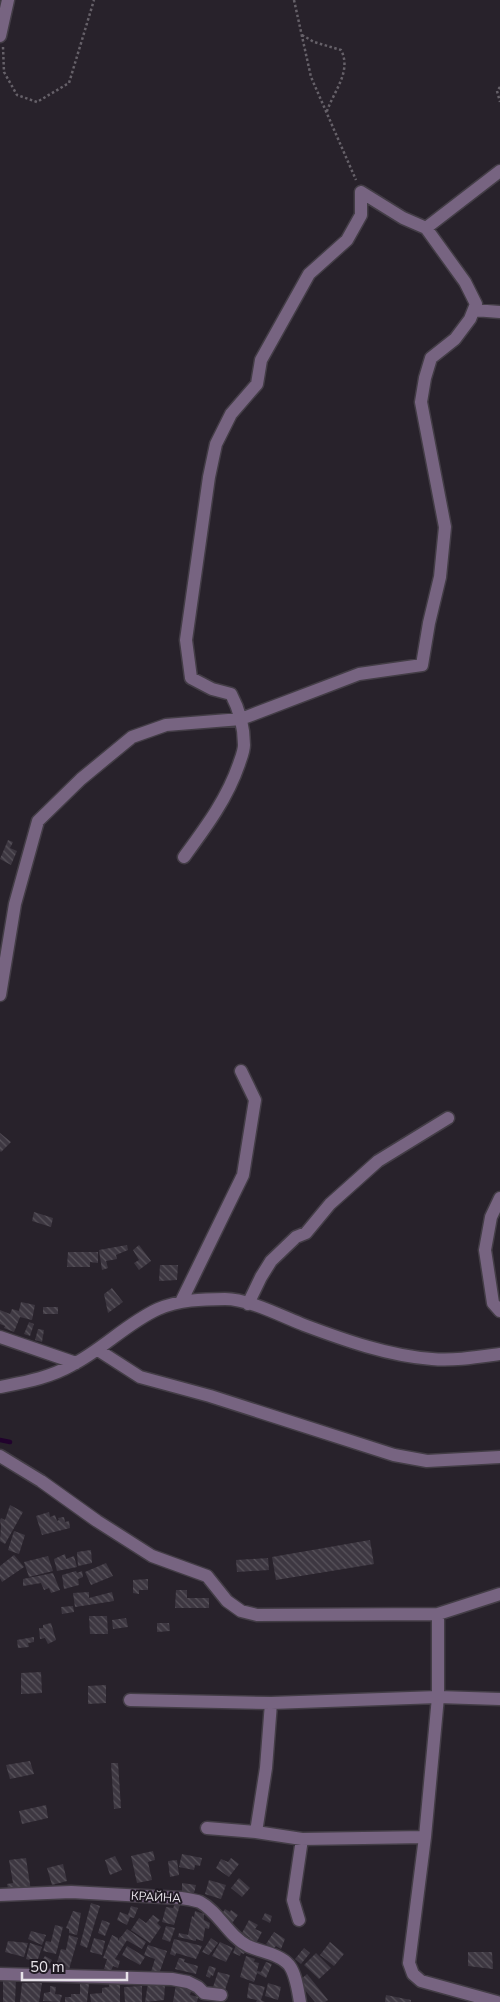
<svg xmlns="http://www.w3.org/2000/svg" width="500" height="2002" font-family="'Nunito Sans',sans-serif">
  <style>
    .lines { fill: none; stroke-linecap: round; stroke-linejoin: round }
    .stream { stroke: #21022d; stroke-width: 4.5 }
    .building { fill: url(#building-back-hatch) }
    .minor-casing { stroke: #433d46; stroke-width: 15 }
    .path { stroke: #666169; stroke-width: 2.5; stroke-dasharray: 2.5 2.5; stroke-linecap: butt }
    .minor { stroke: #776481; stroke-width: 12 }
    .labels { text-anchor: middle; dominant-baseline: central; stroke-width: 4; stroke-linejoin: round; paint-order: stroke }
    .street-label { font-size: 12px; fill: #e7e3e9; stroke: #1f1922 }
  </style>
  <defs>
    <pattern id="building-back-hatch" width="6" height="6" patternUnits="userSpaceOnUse" patternTransform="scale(1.25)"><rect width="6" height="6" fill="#3d3741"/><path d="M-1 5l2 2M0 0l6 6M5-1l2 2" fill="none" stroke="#59545c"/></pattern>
  </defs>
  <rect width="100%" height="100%" fill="#28222b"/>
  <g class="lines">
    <path class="stream" d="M 0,1440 L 10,1442"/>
  </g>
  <path class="building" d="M 8,840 L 13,842 L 10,848 L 17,851 L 11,865 L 0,859 Z
    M 0,1133 L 11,1142 L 1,1152 L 0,1151 Z
    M 34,1212 L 53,1218 L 51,1227 L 32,1221 Z
    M 127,1245 L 128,1250 L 116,1255 L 117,1259 L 106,1261 L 108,1268 L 102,1270 L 99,1250 Z
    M 139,1245 L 151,1261 L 139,1270 L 134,1263 L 139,1260 L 133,1250 Z
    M 68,1252 L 98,1252 L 98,1263 L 90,1262 L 90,1267 L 67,1267 Z
    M 160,1265 L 178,1265 L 177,1280 L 159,1281 Z
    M 112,1288 L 123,1302 L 108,1313 L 104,1294 Z
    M 21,1302 L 35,1305 L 32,1320 L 20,1317 L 14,1332 L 4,1328 L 5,1326 L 0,1324 L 0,1310 L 10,1314 L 12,1309 L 19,1311 Z
    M 43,1307 L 58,1307 L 58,1314 L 43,1314 Z
    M 29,1322 L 34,1324 L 30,1336 L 24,1334 Z
    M 38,1329 L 44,1330 L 42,1342 L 35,1340 Z
    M 10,1505 L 23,1512 L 5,1544 L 0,1541 L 1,1526 L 0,1520 L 1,1518 L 5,1520 Z
    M 49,1512 L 50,1517 L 55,1515 L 57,1521 L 59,1520 L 58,1518 L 64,1517 L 65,1522 L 69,1521 L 70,1528 L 42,1535 L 36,1516 Z
    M 14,1531 L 25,1535 L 19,1554 L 8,1550 Z
    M 370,1540 L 374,1564 L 276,1580 L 272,1557 Z
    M 91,1550 L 92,1563 L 78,1566 L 77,1552 Z
    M 65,1554 L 66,1559 L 74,1556 L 77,1567 L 57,1571 L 54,1559 Z
    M 14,1555 L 24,1567 L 2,1582 L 0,1578 L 0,1566 Z
    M 48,1556 L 53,1571 L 29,1577 L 24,1562 Z
    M 268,1558 L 269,1570 L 237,1572 L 236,1560 Z
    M 106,1563 L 113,1576 L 91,1585 L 85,1572 Z
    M 76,1571 L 77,1573 L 82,1571 L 83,1577 L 78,1579 L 79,1585 L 64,1589 L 62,1575 Z
    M 53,1573 L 60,1590 L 51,1593 L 49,1588 L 44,1590 L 41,1583 L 23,1586 L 23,1579 Z
    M 148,1579 L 148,1590 L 139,1590 L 139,1594 L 133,1593 L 133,1580 Z
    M 176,1590 L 187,1590 L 187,1598 L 209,1598 L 209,1608 L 175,1608 Z
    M 89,1592 L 89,1598 L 112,1592 L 114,1601 L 75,1607 L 73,1593 Z
    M 73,1606 L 74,1612 L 62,1614 L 61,1607 Z
    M 89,1616 L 107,1616 L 108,1634 L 90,1634 Z
    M 126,1618 L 128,1627 L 113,1629 L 112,1620 Z
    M 51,1623 L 56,1640 L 48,1644 L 45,1638 L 40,1639 L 39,1628 L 43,1628 L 43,1625 Z
    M 157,1623 L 169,1623 L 170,1631 L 157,1632 Z
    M 34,1637 L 34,1642 L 28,1643 L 29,1647 L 18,1648 L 17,1640 Z
    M 41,1672 L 42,1693 L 21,1694 L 21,1673 Z
    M 106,1685 L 106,1703 L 88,1704 L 88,1686 Z
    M 30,1761 L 34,1774 L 10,1779 L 6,1765 Z
    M 111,1763 L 118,1763 L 121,1808 L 114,1809 Z
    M 46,1805 L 48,1818 L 22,1824 L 19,1811 Z
    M 153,1851 L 155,1860 L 148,1862 L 152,1880 L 137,1883 L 131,1856 Z
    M 182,1854 L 202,1858 L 200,1866 L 195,1865 L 194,1870 L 179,1867 Z
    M 115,1856 L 122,1870 L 110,1875 L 105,1860 Z
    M 26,1858 L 31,1891 L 9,1892 L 7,1884 L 13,1883 L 9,1860 Z
    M 231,1858 L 239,1864 L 229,1877 L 216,1868 L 221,1859 L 228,1862 Z
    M 177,1860 L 179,1875 L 170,1877 L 168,1861 Z
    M 63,1864 L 67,1881 L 52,1885 L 47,1868 Z
    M 239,1878 L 250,1888 L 242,1897 L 231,1888 Z
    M 209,1880 L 226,1885 L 221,1899 L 205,1894 Z
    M 182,1883 L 196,1885 L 193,1897 L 182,1895 Z
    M 91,1903 L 100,1906 L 87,1948 L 80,1945 Z
    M 175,1904 L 180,1905 L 174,1925 L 162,1922 L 166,1907 L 173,1908 Z
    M 131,1906 L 138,1908 L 134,1918 L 130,1917 L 127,1925 L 117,1920 L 120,1912 L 128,1915 Z
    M 225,1909 L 230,1912 L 231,1910 L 238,1915 L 230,1926 L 220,1917 Z
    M 73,1911 L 81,1913 L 77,1935 L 69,1933 L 69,1929 L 66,1928 Z
    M 195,1911 L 204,1914 L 204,1920 L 210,1923 L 209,1929 L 205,1928 L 203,1941 L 196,1939 L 196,1941 L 178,1937 L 179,1933 L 188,1935 L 192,1916 L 194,1917 Z
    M 265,1913 L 272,1916 L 270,1923 L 262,1919 Z
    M 153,1915 L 160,1920 L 157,1923 L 161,1927 L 150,1943 L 131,1930 L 139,1918 L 146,1923 Z
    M 102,1920 L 110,1923 L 105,1936 L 98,1933 Z
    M 249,1920 L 258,1925 L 255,1929 L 262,1932 L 255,1945 L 248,1941 L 250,1938 L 242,1933 Z
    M 55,1925 L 63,1927 L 56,1954 L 43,1951 L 46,1941 L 51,1942 Z
    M 166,1926 L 175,1928 L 170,1942 L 162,1939 Z
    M 127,1929 L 146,1942 L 142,1949 L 121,1937 Z
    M 31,1931 L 46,1935 L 42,1945 L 28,1939 Z
    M 274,1932 L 285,1939 L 281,1949 L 276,1946 L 273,1949 L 266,1944 Z
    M 69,1935 L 78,1938 L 68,1973 L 55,1969 L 61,1949 L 66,1950 Z
    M 112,1935 L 118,1938 L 118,1941 L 120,1937 L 127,1940 L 115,1959 L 120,1961 L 118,1968 L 113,1966 L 111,1971 L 104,1969 L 107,1959 L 103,1958 Z
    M 94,1938 L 105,1941 L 102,1955 L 90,1952 Z
    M 211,1938 L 218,1943 L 209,1955 L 202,1952 Z
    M 174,1939 L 202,1946 L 196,1959 L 176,1953 L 175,1956 L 170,1954 Z
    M 8,1941 L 28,1943 L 24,1957 L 5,1952 Z
    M 220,1942 L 233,1948 L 226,1962 L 212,1956 Z
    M 330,1942 L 344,1954 L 334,1966 L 320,1955 Z
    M 30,1943 L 42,1947 L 37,1962 L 26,1959 Z
    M 148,1945 L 167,1951 L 159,1974 L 151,1972 L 155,1959 L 144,1955 Z
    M 236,1945 L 246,1950 L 244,1954 L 241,1953 L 240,1956 L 233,1953 Z
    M 127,1946 L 145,1957 L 140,1965 L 122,1955 Z
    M 304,1948 L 310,1953 L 301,1964 L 295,1959 Z
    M 468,1952 L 492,1952 L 493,1969 L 468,1966 Z
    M 316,1953 L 331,1968 L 319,1979 L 304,1965 Z
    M 45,1956 L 52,1960 L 45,1971 L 38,1967 Z
    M 246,1956 L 255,1959 L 254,1962 L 259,1963 L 257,1971 L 261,1972 L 266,1962 L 272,1964 L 266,1978 L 257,1973 L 254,1982 L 240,1977 Z
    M 179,1958 L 185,1959 L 184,1962 L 198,1966 L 196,1974 L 175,1969 Z
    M 209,1966 L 216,1968 L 213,1976 L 211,1975 L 210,1978 L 206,1976 Z
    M 218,1972 L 230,1975 L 225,1990 L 213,1987 Z
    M 307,1974 L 328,2000 L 325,2002 L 315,2002 L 304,1989 L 299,1981 Z
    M 3,1979 L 16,1979 L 15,2002 L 3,2002 Z
    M 109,1982 L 120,1982 L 120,2002 L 91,2002 L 90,1994 L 102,1993 L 102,1988 L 109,1987 Z
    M 22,1983 L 42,1983 L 39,2002 L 20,2002 Z
    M 148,1983 L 165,1984 L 164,2000 L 145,2002 Z
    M 249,1983 L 265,1987 L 261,2000 L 265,2002 L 256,2002 L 257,2000 L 247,1998 Z
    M 268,1983 L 281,1987 L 278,2000 L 265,1996 Z
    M 80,1984 L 89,1984 L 87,2002 L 65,2002 L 65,1997 L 71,1997 L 71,1994 L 80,1994 Z
    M 176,1984 L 192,1988 L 190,1995 L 198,1997 L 197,2002 L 173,2002 Z
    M 50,1986 L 56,1987 L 55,1994 L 62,1995 L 60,2002 L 43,2001 L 44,1993 L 50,1992 Z
    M 142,1986 L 142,2002 L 125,2002 L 124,1987 Z
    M 386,1995 L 411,2000 L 411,2002 L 385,2002 Z"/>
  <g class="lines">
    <g class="minor-casing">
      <path id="minor" d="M 0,36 L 8,0
        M 426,228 L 500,171
        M 474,310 L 500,312
        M 184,857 C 206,827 227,799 239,764 C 241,758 244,751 244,745 C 244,728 239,709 231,694 L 212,689 L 191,678 L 186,640 L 209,477 L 216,444 L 231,414 L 257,384 L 261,360 L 309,274 L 347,240 L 361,215 L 361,192
        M 0,995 L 15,904 L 38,821 L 81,779 L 132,737 L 166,725 L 241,719 L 359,674 L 422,665 L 429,623 L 440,577 L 445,527 L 421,402 L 425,378 L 431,358 L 455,339 L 470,319 L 476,304 L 465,282 L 426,228 L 403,218 L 361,192
        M 500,1198 L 491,1217 L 485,1250 L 493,1303 L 500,1311
        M 181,1302 L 243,1175 L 255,1100 L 241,1071
        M 248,1304 L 261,1277 L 271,1261 L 296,1237 L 306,1233 L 330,1204 L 378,1161 L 448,1118
        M 0,1337 L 76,1363
        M 98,1350 L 140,1377 L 210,1396 L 394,1455 L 427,1461 L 500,1457
        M 0,1387 C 25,1382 49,1378 72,1365 C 102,1350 127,1323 158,1309 C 179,1300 202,1299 225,1299 C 249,1299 281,1316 304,1325 C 344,1340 389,1356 432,1359 C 454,1361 478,1357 500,1354
        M 0,1456 L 41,1481 L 97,1521 L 152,1556 L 207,1576 L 227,1601 L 241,1611 L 257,1615 L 438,1614 L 500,1594
        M 438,1614 L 438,1697 L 425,1837 L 409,1963 L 413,1974 L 421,1981 L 497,2002
        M 130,1700 L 271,1703 L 438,1697 L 500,1699
        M 207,1828 L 256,1832 L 302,1839 L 425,1837
        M 256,1832 L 266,1768 L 271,1703
        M 0,1895 L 71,1892 L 181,1898 C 187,1899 195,1900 200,1902 C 219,1912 228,1936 248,1946 C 261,1952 280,1954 289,1965 C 296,1974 298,1991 300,2002
        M 299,1920 L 293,1900 L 302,1839
        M 0,1974 L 172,1979 L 188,1982 L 198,1987 L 204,1993 L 221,1995"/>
    </g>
    <path class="path" d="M 294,0 L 311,77 L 356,180
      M 302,35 L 314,42 L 341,50 C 352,71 334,91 327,111
      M 3,47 L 4,72 L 17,95 L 37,102 L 69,83 L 94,0
      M 500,87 L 497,91 L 500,102"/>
    <use href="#minor" class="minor"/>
  </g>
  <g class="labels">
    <g class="street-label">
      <text transform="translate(156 1897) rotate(3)">КРАЙНА</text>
    </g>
  </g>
  <path d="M22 1972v8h105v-8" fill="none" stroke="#e7e3e9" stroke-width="2.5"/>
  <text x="30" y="1972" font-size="15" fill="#e7e3e9" stroke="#1f1922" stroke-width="4" paint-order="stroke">50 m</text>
</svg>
